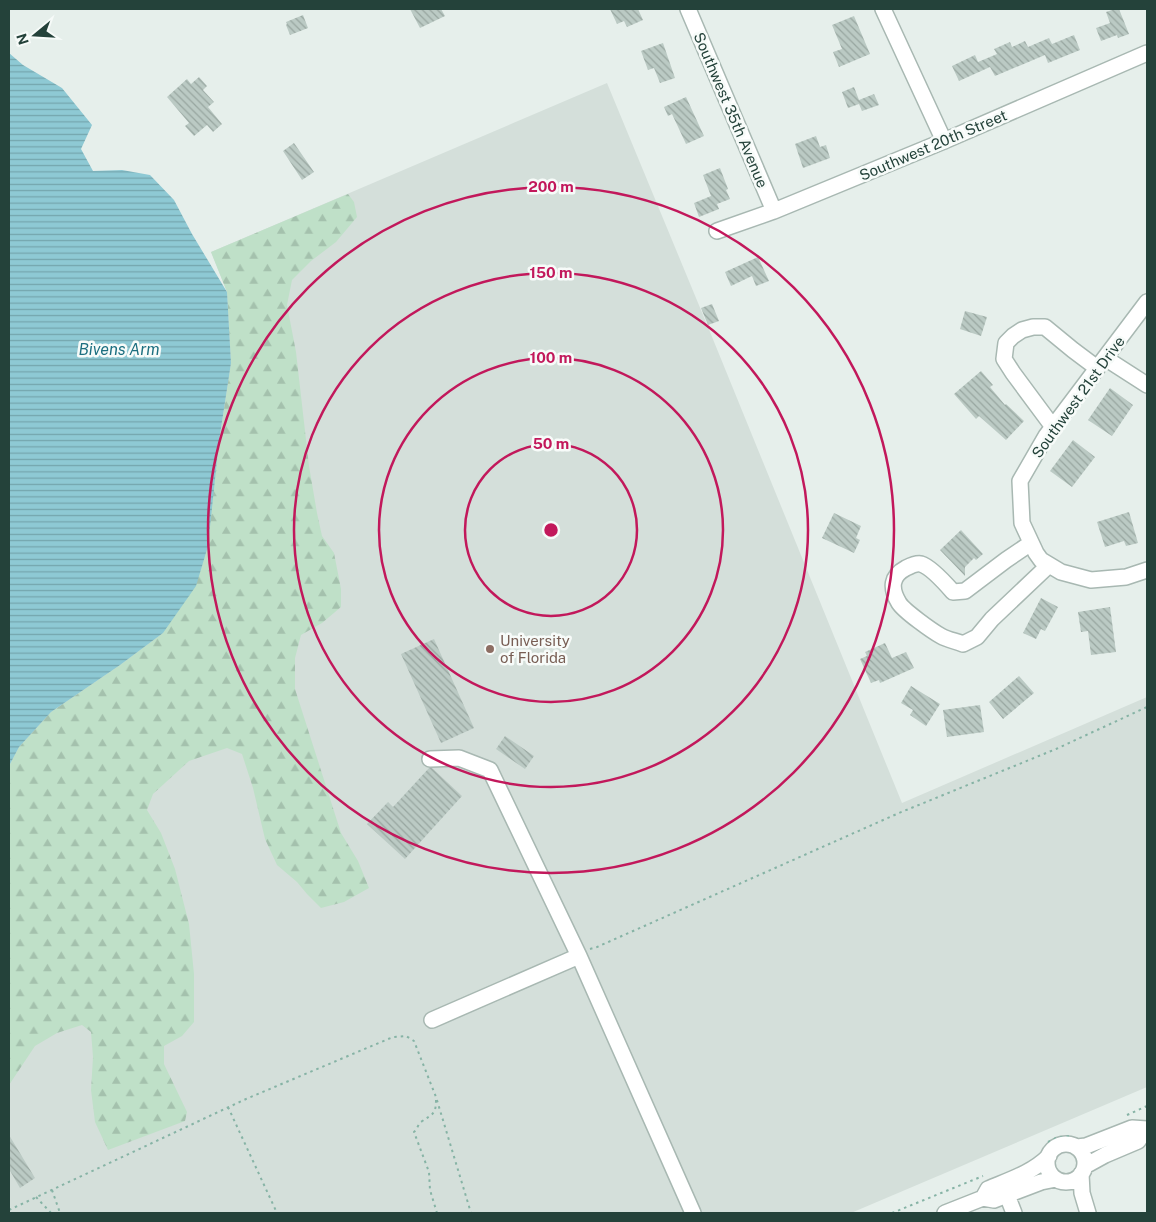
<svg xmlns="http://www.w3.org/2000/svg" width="1156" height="1222" font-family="'Public Sans',sans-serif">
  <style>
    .built { fill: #d4dfda }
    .forest { fill: url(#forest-firs) }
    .water { fill: url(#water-rules) }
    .building { fill: url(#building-back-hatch) }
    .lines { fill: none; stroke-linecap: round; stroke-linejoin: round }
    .minor-casing { stroke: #a8b8b2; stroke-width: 18 }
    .path { stroke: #86b3a5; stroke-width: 2; stroke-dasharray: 2.5 4; stroke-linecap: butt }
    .minor { stroke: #fff; stroke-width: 15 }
    .ring { fill: none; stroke: #c2185b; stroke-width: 2.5 }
    .education-dot { fill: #8d6e63; stroke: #f7fbf9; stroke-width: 2 }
    .labels { text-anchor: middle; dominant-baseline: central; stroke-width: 5; stroke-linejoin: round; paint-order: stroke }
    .street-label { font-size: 15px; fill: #24423a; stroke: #f7fbf9 }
    .education-label { font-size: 15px; fill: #785e54; stroke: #f7fbf9; text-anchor: start }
    .water-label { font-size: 16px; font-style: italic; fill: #1c6f80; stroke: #f7fbf9 }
    .centre { fill: #c2185b; stroke: #f7fbf9; stroke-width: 2.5 }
    .ring-label { font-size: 15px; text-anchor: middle; font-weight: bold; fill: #c2185b; stroke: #f7fbf9; stroke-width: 5; stroke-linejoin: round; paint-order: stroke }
  </style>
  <defs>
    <pattern id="forest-firs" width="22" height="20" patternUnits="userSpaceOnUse" patternTransform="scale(1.25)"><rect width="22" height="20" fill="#bfe0c8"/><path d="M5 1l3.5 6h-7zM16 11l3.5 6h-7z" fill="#a4c1ad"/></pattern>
    <pattern id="water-rules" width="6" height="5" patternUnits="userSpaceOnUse" patternTransform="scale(1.25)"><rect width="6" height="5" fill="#8ec9d4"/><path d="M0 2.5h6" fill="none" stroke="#74a5ad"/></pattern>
    <pattern id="building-back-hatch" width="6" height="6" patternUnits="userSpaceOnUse" patternTransform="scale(1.25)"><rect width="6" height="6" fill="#bbcac4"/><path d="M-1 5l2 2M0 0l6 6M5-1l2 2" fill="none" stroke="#98a6a0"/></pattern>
  </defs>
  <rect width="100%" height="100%" fill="#e6efeb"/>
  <path class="built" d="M 607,83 L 708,327 L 902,803 L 1147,697 L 1147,1087 L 851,1213 L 9,1213 L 9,766 L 227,292 L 211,252 Z"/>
  <path class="forest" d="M 348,194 L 354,202 L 357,217 L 336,242 L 311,261 L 292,280 L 287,305 L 296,352 L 309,466 L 317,513 L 322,536 L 334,553 L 341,589 L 341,607 L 322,623 L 301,635 L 295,658 L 295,689 L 341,833 L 358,861 L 369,888 L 344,902 L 321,908 L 307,894 L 297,882 L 277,865 L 265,839 L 253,788 L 242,754 L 227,748 L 189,761 L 153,794 L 147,810 L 161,833 L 175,869 L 189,924 L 194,974 L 194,1022 L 182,1036 L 164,1046 L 164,1064 L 187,1112 L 185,1121 L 108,1150 L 95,1122 L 91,1090 L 93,1057 L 91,1032 L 82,1025 L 57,1033 L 35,1046 L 9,1085 L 9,766 L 19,747 L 51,712 L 120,665 L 163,633 L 219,441 L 231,363 L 227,292 L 211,252 Z"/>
  <path class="water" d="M 9,53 L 23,65 L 62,88 L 92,125 L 81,149 L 93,171 L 122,170 L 150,175 L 174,200 L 192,234 L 227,292 L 231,363 L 219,441 L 208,546 L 196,586 L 163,633 L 120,665 L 51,712 L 19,747 L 9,766 Z"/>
  <path class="building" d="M 410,9 L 441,9 L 445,16 L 420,28 Z
    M 610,9 L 638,9 L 643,20 L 627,27 L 624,21 L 617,24 Z
    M 1115,9 L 1119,9 L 1129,34 L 1118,38 L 1117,35 L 1101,41 L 1096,28 L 1110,23 L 1106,12 Z
    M 303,15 L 308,28 L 290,35 L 286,25 L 287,24 L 286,22 Z
    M 854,16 L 870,54 L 839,67 L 833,52 L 842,49 L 832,25 Z
    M 1074,35 L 1080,50 L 1048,63 L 1045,55 L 995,76 L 990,67 L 959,81 L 952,66 L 975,55 L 978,62 L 997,54 L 994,49 L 1010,42 L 1012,47 L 1025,41 L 1028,47 L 1049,38 L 1052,44 Z
    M 663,43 L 675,78 L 660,83 L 654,68 L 648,70 L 641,51 Z
    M 199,77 L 207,86 L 203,90 L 214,102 L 208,107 L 222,124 L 213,132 L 207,125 L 194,136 L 185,126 L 189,123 L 167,97 L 187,79 L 191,84 Z
    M 854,87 L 859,100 L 874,94 L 879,105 L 862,111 L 859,104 L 848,108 L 842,92 Z
    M 686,97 L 704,136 L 686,144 L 672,114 L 668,116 L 664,107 Z
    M 816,136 L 820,147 L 826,145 L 830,158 L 803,168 L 795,144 Z
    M 294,143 L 314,172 L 302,180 L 283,151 Z
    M 720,168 L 728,189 L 726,190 L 730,199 L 717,204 L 719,209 L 699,217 L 694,203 L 711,196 L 703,175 Z
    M 758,257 L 769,281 L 756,286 L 752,276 L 731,286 L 725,272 Z
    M 712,304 L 719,321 L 708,325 L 701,308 Z
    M 965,311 L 987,317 L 981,336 L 960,329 Z
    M 981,371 L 993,385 L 990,387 L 1005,405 L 1006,404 L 1024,421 L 1006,440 L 979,416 L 976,419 L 954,394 Z
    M 1110,388 L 1133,405 L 1112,436 L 1088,420 Z
    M 1073,440 L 1095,457 L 1072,487 L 1050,471 Z
    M 1129,512 L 1138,543 L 1126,546 L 1124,541 L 1105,547 L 1097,522 Z
    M 834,513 L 861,526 L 856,538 L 860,540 L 854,553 L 822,538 Z
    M 961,530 L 983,554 L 976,560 L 974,558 L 965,567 L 965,576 L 940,550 Z
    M 1041,598 L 1058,607 L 1045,631 L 1041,629 L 1036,639 L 1023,633 Z
    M 1110,607 L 1116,652 L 1091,655 L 1088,631 L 1081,632 L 1078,612 Z
    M 434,639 L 474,728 L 441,743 L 401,654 Z
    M 885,643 L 892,658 L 906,652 L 914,668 L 880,683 L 879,680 L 871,683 L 860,659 L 867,656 L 865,652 Z
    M 1019,676 L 1034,693 L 1003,719 L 989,702 Z
    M 911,686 L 940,704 L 926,726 L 910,715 L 913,710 L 901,703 Z
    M 980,705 L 984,732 L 947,737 L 943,710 Z
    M 505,736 L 534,756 L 525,769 L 496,749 Z
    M 429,768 L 432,768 L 462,796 L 405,859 L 367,824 L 388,802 L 393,807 Z
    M 9,1135 L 35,1178 L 20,1188 L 9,1169 Z"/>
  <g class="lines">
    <g class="minor-casing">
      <path id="minor" d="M 688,9 L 774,211
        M 883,9 L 944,141
        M 717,231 L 774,211 L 944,141 L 1147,53
        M 1147,302 L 1046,436 L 1020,481 L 1022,523 L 1036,553 L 1041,560 L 1061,572 L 1091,580 L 1126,577 L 1147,570
        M 1105,358 L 1147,385
        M 1053,427 L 1013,373 L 1004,359 L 1006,343 L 1013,336 L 1022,330 L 1033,327 L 1045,327 L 1073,350 L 1097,368
        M 1031,543 L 1006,560 L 965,591 L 953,592 C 946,584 931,567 921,564 C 917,563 910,566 906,568 C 891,576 890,588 899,603 C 904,611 932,631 941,636 C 948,640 956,641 963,644 L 977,637 L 992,619 L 1049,565
        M 430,759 L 459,758 L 490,770 L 579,956 L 693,1213
        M 432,1020 L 579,956
        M1047 1163a19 19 0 1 1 38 0a19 19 0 1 1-38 0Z
        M 1077,1147 L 1086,1146 L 1132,1128 L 1147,1129
        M 1085,1166 L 1105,1155 L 1138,1141 L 1146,1129
        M 1081,1174 L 1082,1193 L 1088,1213
        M 1007,1195 L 1014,1213
        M 983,1198 L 988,1189 C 1009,1180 1032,1173 1049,1156
        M 983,1198 L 994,1200 L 1041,1182 L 1056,1179
        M 945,1213 L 983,1198"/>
    </g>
    <path class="path" d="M 590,949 L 597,947 L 899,813 L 1056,749 L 1147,707
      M 436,1100 C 436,1115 432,1114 421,1122 C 418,1125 417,1129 414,1132 L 429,1172 L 430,1190 L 437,1213
      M 228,1107 L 277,1213
      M 1127,1115 L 1147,1106
      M 1048,1142 L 1056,1138 L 1069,1136
      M 52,1190 L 60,1213
      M 36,1197 L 51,1213
      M 9,1210 L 246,1099 L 393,1037 L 406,1036 L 414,1041 L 436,1097 L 471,1213
      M 892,1213 L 983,1176"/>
    <use href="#minor" class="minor"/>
  </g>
  <g class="ring">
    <circle cx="551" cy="530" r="86"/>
    <circle cx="551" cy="530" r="172"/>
    <circle cx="551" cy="530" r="257"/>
    <circle cx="551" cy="530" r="343"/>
  </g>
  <circle class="education-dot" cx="490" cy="649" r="5"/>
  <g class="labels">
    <g class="street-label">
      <text transform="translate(731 110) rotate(67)">Southwest 35th Avenue</text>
      <text transform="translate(933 145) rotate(-23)">Southwest 20th Street</text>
      <text transform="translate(1078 397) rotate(-54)">Southwest 21st Drive</text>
    </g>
    <g class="education-label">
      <text x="500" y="640">University<tspan x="500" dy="17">of Florida</tspan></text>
    </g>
    <g class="water-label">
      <text x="119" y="349">Bivens Arm</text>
    </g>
  </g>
  <circle cx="551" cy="530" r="8" class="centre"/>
  <g class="ring-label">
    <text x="551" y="192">200 m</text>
    <text x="551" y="278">150 m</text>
    <text x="551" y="363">100 m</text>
    <text x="551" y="449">50 m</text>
  </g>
  <rect width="1156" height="1222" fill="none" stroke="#24423a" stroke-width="20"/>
  <g transform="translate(35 35) rotate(252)" stroke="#f7fbf9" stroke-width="4" paint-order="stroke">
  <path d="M0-4L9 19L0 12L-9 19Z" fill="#24423a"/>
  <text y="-8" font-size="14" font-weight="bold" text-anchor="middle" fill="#24423a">N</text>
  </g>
</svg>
